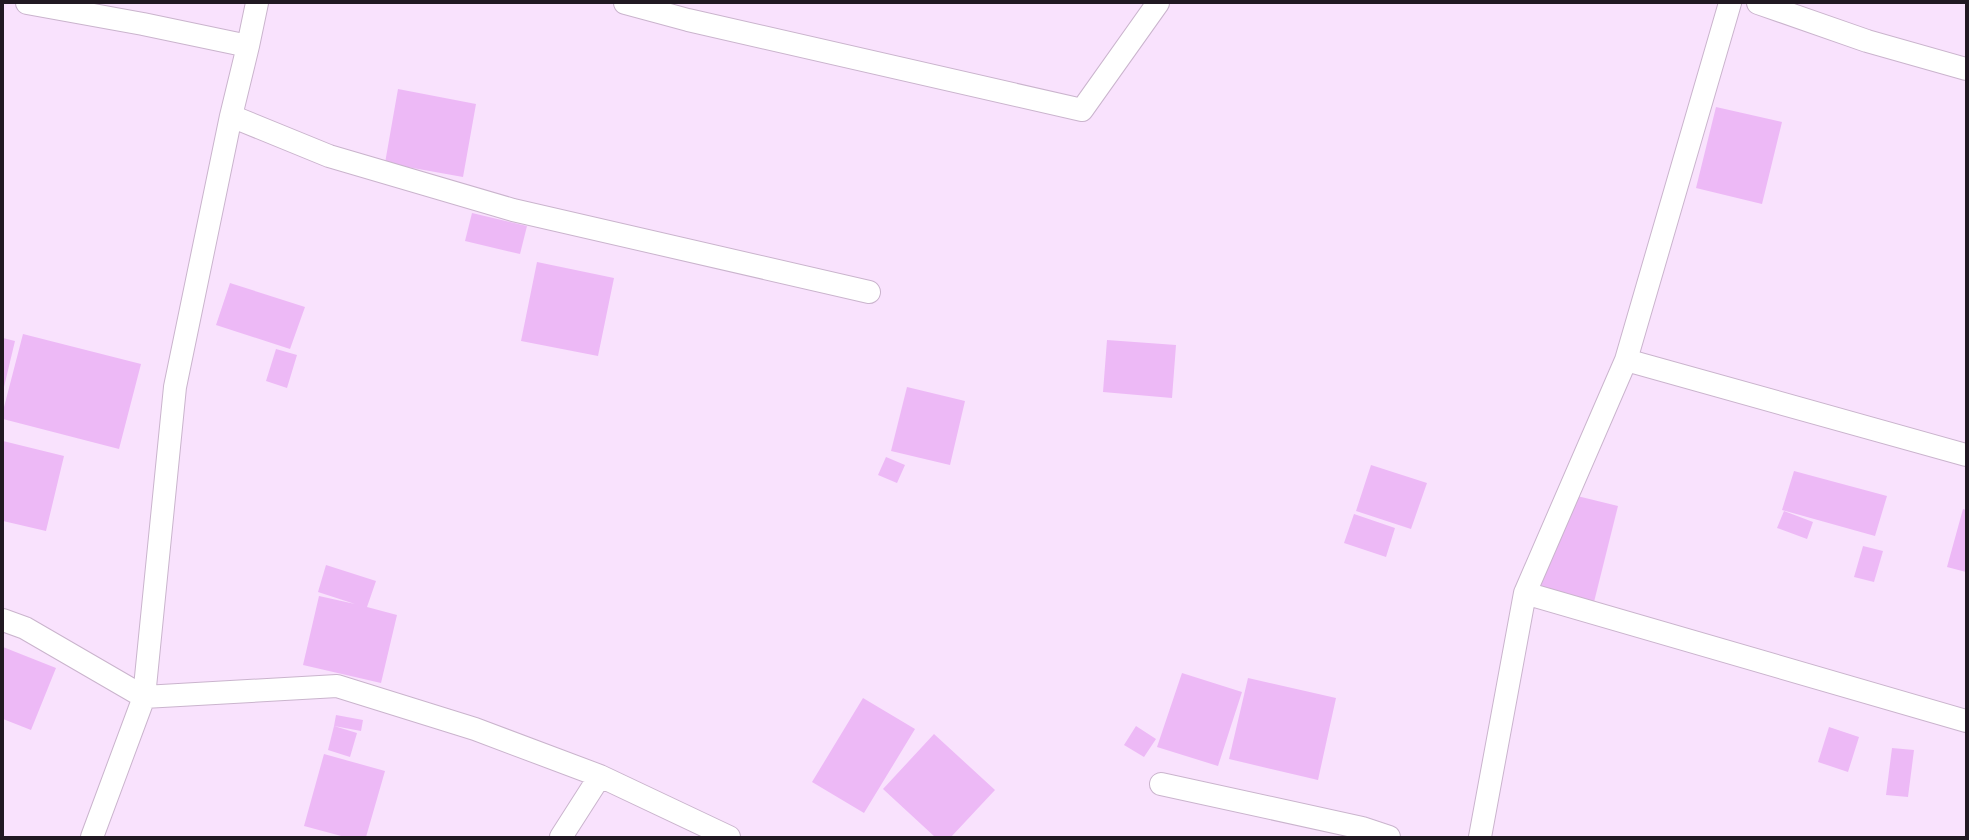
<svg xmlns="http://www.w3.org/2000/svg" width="1969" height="840" font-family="'Noto Serif',serif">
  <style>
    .building { fill: #edb9f6 }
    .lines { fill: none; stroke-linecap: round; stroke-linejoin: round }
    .minor-casing { stroke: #cab4cd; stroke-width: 24 }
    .minor { stroke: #fff; stroke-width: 22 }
  </style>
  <rect width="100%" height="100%" fill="#f9e2fd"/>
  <path class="building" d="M 398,89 L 476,104 L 463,177 L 385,163 Z
    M 1716,107 L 1782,122 L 1762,204 L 1696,188 Z
    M 472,213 L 527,226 L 520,254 L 465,241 Z
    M 537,262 L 614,278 L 598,356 L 521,341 Z
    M 230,283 L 305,307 L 290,349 L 216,325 Z
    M 23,334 L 141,364 L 119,449 L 3,419 L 3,411 Z
    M 3,338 L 15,341 L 4,387 L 3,387 Z
    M 1107,340 L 1176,345 L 1172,398 L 1103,392 Z
    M 276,349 L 297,355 L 287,388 L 266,381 Z
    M 907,387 L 965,401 L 950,465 L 891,451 Z
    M 3,441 L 64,456 L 46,531 L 3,521 Z
    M 886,457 L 905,465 L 897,483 L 878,475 Z
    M 1371,465 L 1427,483 L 1411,529 L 1356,511 Z
    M 1794,471 L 1887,496 L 1875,536 L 1782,510 Z
    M 1565,493 L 1618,506 L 1593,606 L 1539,593 Z
    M 1963,509 L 1966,510 L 1966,572 L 1947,567 Z
    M 1784,511 L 1813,522 L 1807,539 L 1777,528 Z
    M 1354,514 L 1395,528 L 1386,557 L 1344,543 Z
    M 1863,546 L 1883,551 L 1874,582 L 1854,577 Z
    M 326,565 L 376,581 L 367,607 L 397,615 L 381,683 L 303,665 L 319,596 L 355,604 L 318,592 Z
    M 3,647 L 56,668 L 31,730 L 3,719 Z
    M 1182,673 L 1242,692 L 1218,766 L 1157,747 Z
    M 1248,678 L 1336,698 L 1318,780 L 1229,759 Z
    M 863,698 L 915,729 L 864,813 L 812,782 Z
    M 336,715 L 363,720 L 361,731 L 334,726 Z
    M 334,726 L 357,733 L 350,757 L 328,750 Z
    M 1136,726 L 1156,739 L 1144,757 L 1124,745 Z
    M 1829,727 L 1859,737 L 1848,772 L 1818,762 Z
    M 934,734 L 995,790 L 951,837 L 935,837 L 883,789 Z
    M 1892,748 L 1914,750 L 1908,797 L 1886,795 Z
    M 324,754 L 385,771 L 366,837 L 345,837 L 304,826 Z"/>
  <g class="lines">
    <g class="minor-casing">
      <path id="minor" d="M 27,3 L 143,24 L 248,46
        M 625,3 L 688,20 L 1082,110 L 1158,3
        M 1758,3 L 1867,41 L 1966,69
        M 231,116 L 329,156 L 513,210 L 869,292
        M 1626,360 L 1966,455
        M 1525,593 L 1966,721
        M 3,620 L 25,628 L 144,697 L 337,686 L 475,729 L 600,776 L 729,837
        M 1161,784 L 1362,828 L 1389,837
        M 92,837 L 144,697 L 175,387 L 231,116 L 248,46 L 257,3
        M 561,837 L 600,776
        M 1480,837 L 1525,593 L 1626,360 L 1730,3"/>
    </g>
    <use href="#minor" class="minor"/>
  </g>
  <rect width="1969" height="840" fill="none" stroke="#211922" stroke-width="8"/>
</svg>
